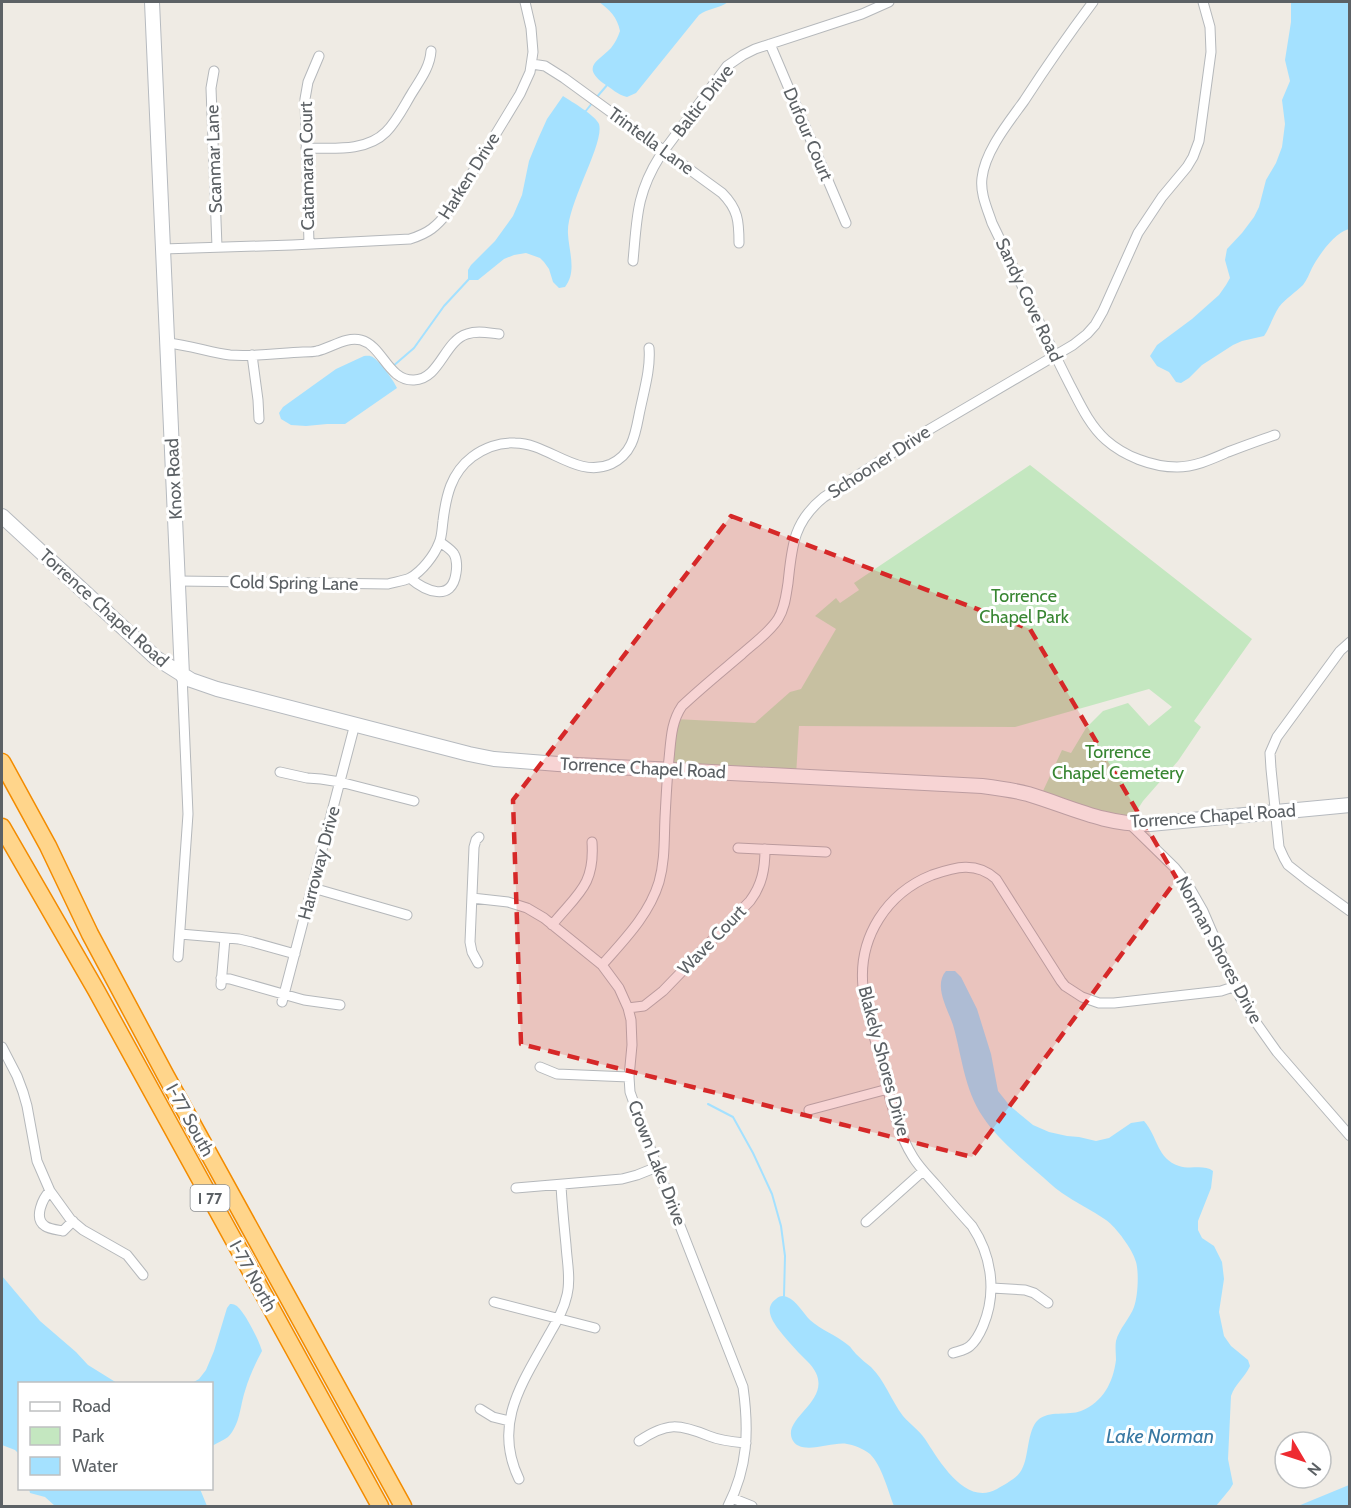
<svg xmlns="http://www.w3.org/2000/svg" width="1351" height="1508" font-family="Cabin,sans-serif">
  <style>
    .green { fill: #c4e7c0 }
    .water { fill: #a4e1ff }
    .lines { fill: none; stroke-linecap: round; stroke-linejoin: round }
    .stream { stroke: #a4e1ff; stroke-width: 2 }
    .street-casing { stroke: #b5b8bb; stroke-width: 11 }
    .secondary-casing { stroke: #b6babf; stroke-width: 16 }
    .highway-casing { stroke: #f38c00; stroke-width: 19 }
    .street { stroke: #fff; stroke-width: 9 }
    .secondary { stroke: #fff; stroke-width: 14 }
    .highway { stroke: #ffd58b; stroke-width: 16 }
    .marked { fill: #d62828; fill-opacity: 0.2; stroke: #d62828; stroke-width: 4.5; stroke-dasharray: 12 8; stroke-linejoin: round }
    .labels { text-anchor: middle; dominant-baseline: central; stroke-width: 6; stroke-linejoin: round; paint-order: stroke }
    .shield { fill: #fff; stroke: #8d9093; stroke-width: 1.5 }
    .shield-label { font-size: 16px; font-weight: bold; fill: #5c6165 }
    .street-label { font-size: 18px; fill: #5c6165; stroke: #fff }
    .park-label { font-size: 18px; fill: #388632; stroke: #fff }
    .water-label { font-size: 20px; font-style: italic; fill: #3878a3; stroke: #fff }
  </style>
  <rect width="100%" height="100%" fill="#efebe4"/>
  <path class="green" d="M 1030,465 L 1252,639 L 1194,721 L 1201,727 L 1178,761 L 1143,801 L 1132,818 C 1101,815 1072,801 1043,791 L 1062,750 L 1071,753 L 1086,728 L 1103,711 L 1128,703 L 1149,726 L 1172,707 L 1149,689 L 1015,727 L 799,726 L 796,776 L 668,770 L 675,719 L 755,723 L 790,692 L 801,689 L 836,629 L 815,616 L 836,598 L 840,603 L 859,590 L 854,583 Z"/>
  <path class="water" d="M 599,2 L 728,2 C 719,9 708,8 699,15 L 636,93 L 627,97 C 618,95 611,88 603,83 C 581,66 599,61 611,48 C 615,43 618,37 620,31 C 617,17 610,10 599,2 Z
    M 1291,2 L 1349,2 L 1349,229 C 1334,233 1319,255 1312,268 C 1309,274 1307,280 1303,285 C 1295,293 1286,298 1279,307 C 1273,316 1270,327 1264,336 L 1242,341 L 1233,345 L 1202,365 L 1189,378 L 1181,383 L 1176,382 L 1169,372 L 1157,366 L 1150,356 L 1157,345 L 1192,319 L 1219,295 L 1226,285 L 1230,278 L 1225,260 L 1227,249 L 1242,233 L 1254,217 L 1259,207 L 1266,180 L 1276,163 L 1282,147 L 1285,124 L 1282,100 L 1290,81 L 1285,60 L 1291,22 Z
    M 563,96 C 572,102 595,115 599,124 C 605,143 566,205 568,234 C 569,252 577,272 565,287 L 559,288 L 553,282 L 549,269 L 544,262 L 540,258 L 526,253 L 514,255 L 504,259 L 478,280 L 468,280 L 468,270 L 471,265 L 495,241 L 513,216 L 522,195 L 529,161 L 538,139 L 547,119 Z
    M 364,356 C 368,356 370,355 374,358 C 381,363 394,381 397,388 L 345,424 L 327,424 L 306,426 L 291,425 L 281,419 L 279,413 L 283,407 L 336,369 Z
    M 946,971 L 955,971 L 961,977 L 977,1009 L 991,1054 L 998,1091 L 1010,1106 L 1033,1125 L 1049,1132 L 1067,1136 L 1079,1137 L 1096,1141 L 1109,1138 L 1131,1123 L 1144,1121 C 1158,1137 1157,1159 1179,1166 C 1190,1170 1204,1164 1213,1171 L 1211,1188 L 1198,1221 L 1198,1230 L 1202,1238 L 1214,1246 L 1222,1262 L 1224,1279 L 1219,1312 L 1224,1336 L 1231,1346 L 1248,1360 L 1250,1366 C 1245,1377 1235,1384 1231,1396 L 1228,1459 L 1233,1484 L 1230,1489 L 1216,1506 L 894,1506 C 888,1491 882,1466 870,1454 C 864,1449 854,1445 847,1444 C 832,1441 800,1457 792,1439 C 782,1415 843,1397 807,1361 C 801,1355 795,1349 789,1342 C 781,1332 759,1311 776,1299 C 779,1296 783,1295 787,1297 C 797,1301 803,1313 810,1320 C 821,1330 836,1335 848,1345 C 851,1347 853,1351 856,1354 C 861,1359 866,1363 871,1367 C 885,1381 891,1400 903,1416 C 910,1424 919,1430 925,1439 C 939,1460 965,1507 997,1489 C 1005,1484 1018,1478 1022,1469 C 1029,1457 1027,1430 1038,1420 C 1049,1410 1068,1416 1081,1411 C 1103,1402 1113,1383 1116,1360 C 1116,1354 1115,1347 1116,1341 C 1119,1329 1130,1318 1134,1307 C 1138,1296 1139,1272 1136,1262 C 1133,1250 1116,1227 1106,1220 C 1092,1210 1076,1203 1062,1193 C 1053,1187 1046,1179 1037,1172 C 1020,1157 996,1137 983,1117 C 964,1089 962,1056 953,1025 C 948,1009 933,986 946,971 Z
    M 2,1276 L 40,1321 L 76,1352 L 88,1365 L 117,1383 L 20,1384 L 19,1454 L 15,1450 L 2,1445 Z
    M 230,1304 C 232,1304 234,1304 235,1305 C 243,1308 260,1342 262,1351 C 255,1364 249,1377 245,1391 C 240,1406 240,1425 228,1437 C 224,1440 217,1443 212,1446 L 212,1384 L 192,1383 L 199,1379 L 206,1370 L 214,1351 L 227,1308 Z
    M 1349,1485 L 1349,1506 L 1298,1506 Z
    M 29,1489 L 200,1489 L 207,1506 L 55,1506 L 45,1497 L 30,1493 Z"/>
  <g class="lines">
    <path class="stream" d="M 596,98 L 608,84
      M 585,112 L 593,102
      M 392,367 L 414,348 L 444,306 L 469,279
      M 708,1104 L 733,1117 L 753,1153 L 772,1194 L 781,1226 L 785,1256 L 784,1296"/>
    <g class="street-casing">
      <path id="street" d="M 1093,2 C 1069,34 1046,67 1024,101 C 1009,122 985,151 982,178 C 980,193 987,208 992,223 C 1018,276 1042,330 1069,383 C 1079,402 1089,425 1106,440 C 1124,456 1152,467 1177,467 C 1195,467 1212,459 1228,452 C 1244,446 1260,440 1275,435
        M 770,44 L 846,223
        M 532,64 L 545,66 L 564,78 L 722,193 C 738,209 739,221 739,243
        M 214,71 L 211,88 L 217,247
        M 306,148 C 333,148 366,152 386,132 C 397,121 404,106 412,93 C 420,80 430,67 431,51
        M 309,244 L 305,99 L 308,82 L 319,56
        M 163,249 L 292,245 L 410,239 C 429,233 436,227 449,211 L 520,94 L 530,72 L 533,52 L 531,28 L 525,2
        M 633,261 C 637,219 636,194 660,156 L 727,66 L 743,55 L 755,49 L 862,14 L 889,2
        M 167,343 C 189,345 209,352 230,355 C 254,357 280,353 303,352 C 308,352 313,352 317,351 C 331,348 346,336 361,340 C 383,346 388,381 414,380 C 440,379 444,341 467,334 C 478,330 488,333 499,334
        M 252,355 L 258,400 L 259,419
        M 410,578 C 425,591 452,603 456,573 C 457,568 457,559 454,554 C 452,550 444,545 440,542
        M 178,581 L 388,584 C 395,582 403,581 410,578 C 422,571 434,556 439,543 C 442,537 442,528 443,521 C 446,496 451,473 472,457 C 484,448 500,442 515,443 C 548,443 577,479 611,464 C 632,454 635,436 639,415 C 643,394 651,369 649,348
        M 1350,642 L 1340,651 L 1277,737 L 1270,753 L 1271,769 L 1279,847 L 1284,858 L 1288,865 L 1307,880 L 1350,911
        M 280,772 L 307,778 L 321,779 L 340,782 L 414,801
        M 1130,824 L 1175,868 L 1187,883 L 1203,911 L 1240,997 L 1250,1014 L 1277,1052 L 1350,1136
        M 738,848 L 826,852
        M 313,888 L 407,915
        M 472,898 L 508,902 L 527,908 L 544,918 L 602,965 L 619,988 L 628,1008 L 631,1020 L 632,1045 L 629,1077 L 630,1092 L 657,1167 L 743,1387 C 749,1430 748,1467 728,1506
        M 552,925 C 577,894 595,886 592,842
        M 180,934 L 239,939 L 252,942 L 295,954
        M 178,957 L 188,814 L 182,675
        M 478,963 L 472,952 L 470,942 L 474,847 L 476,840 L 479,837
        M 602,965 C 624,940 649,915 659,882 C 665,861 664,840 665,818 C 666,798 667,778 669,759 C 671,740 671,722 682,706 C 701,688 722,671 742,654 C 754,643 769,633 778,619 C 785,608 786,595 788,583 C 792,546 793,522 824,497 L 925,432 L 1073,345 L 1087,334 L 1095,325 L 1103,311 L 1138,233 L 1162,197 L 1187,167 L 1193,157 L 1199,141 L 1211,52 L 1210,27 L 1203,2
        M 221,978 L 230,979 L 304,1000 L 340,1005
        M 221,985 L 225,938
        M 282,1002 L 355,724
        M 628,1008 L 644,1006 L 663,991 L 750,901 C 762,885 765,869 765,849
        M 2,1047 L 17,1076 L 23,1092 L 27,1106 L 37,1161 L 50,1191 L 71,1220 L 83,1230 L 127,1255 L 143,1275
        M 540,1067 L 557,1074 L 629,1077
        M 809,1110 L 888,1089
        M 516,1188 L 622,1179 L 637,1175 L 657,1167
        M 50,1191 C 43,1198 33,1218 45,1226 C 49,1229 58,1230 63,1231 L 73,1221
        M 866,1222 L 923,1171
        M 992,1288 L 1025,1290 L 1034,1293 L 1048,1303
        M 494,1302 L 595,1328
        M 953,1353 C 959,1351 966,1350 970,1346 C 976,1341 980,1333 983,1326 C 997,1293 992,1256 972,1226 C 960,1213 948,1199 936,1185 C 928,1176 919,1167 913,1157 C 896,1130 890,1097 882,1066 C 876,1040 866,1013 863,987 C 858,937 887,893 932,875 C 955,867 976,861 996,879 L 1061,981 L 1065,986 L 1082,997 L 1099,1003 L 1114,1003 L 1221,991 L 1236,986
        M 480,1409 L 493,1417 L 509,1421
        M 639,1441 C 667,1422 679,1424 709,1436 C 721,1441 734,1442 746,1443
        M 519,1479 C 492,1423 523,1382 550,1333 C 557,1321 564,1309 567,1295 C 571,1279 567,1262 566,1245 C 564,1225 562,1205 561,1185
        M 732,1498 L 752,1506"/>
    </g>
    <g class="secondary-casing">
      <path id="secondary" d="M 152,2 L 182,675
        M 2,516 L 156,658 L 191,680 L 217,689 L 469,754 L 494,759 L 558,764 L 982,786 C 998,788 1013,790 1028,794 C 1071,807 1104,825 1150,824 L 1350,805"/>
    </g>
    <g class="highway-casing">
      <path id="highway" d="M 2,762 L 48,846 L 90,934 L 166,1076 L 403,1506
        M 2,827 L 96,990 L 380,1506"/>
    </g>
    <use href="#street" class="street"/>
    <use href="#secondary" class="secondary"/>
    <use href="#highway" class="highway"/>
  </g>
  <path class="marked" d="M 731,516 L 1030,629 L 1177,879 L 972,1157 L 521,1044 L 513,800 Z"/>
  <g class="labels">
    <rect class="shield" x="190.5" y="1185" width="39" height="26" rx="4.5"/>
    <g class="shield-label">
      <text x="210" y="1198">I 77</text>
    </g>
    <g class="street-label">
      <text transform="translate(703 101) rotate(-52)">Baltic Drive</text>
      <text transform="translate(808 134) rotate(67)">Dufour Court</text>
      <text transform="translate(651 141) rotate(36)">Trintella Lane</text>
      <text transform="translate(214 159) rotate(-92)">Scanmar Lane</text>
      <text transform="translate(307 166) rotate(-91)">Catamaran Court</text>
      <text transform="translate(469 176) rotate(-58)">Harken Drive</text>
      <text transform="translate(1029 300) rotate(65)">Sandy Cove Road</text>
      <text transform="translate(879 462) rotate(-33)">Schooner Drive</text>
      <text transform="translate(174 479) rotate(-93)">Knox Road</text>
      <text transform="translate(294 583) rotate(1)">Cold Spring Lane</text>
      <text transform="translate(104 608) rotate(42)">Torrence Chapel Road</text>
      <text transform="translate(643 768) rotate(3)">Torrence Chapel Road</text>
      <text transform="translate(1213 816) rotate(-4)">Torrence Chapel Road</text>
      <text transform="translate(319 863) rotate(-75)">Harroway Drive</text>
      <text transform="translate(712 940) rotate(-46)">Wave Court</text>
      <text transform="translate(1219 950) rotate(62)">Norman Shores Drive</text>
      <text transform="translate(884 1061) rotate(75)">Blakely Shores Drive</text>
      <text transform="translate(190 1120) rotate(61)">I-77 South</text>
      <text transform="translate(657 1163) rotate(69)">Crown Lake Drive</text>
      <text transform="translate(253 1276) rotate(61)">I-77 North</text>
    </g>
    <g class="park-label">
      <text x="1024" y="596">Torrence<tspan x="1024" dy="21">Chapel Park</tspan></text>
      <text x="1118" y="752">Torrence<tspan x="1118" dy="21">Chapel Cemetery</tspan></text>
    </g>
    <g class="water-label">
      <text x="1160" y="1436">Lake Norman</text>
    </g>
  </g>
  <rect width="1351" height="1508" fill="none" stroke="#5c6165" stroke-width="6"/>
  <rect x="18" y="1382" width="195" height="108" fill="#ffffff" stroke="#bec0c1" stroke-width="1.5"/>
  <rect x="30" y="1402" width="30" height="9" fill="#ffffff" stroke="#bec0c1" stroke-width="1.5"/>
  <text x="72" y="1412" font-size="18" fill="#5c6165">Road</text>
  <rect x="30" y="1427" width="30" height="18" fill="#c4e7c0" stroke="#bec0c1" stroke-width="1.5"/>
  <text x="72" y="1442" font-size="18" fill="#5c6165">Park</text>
  <rect x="30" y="1457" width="30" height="18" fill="#a4e1ff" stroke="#bec0c1" stroke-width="1.5"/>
  <text x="72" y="1472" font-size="18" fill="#5c6165">Water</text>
  <g transform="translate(1303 1460) rotate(129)"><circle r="28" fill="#ffffff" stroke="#bec0c1" stroke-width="1.5"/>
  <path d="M0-4.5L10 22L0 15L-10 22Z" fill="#ee2b31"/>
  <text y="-9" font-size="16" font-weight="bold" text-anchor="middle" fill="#5c6165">N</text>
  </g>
</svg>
